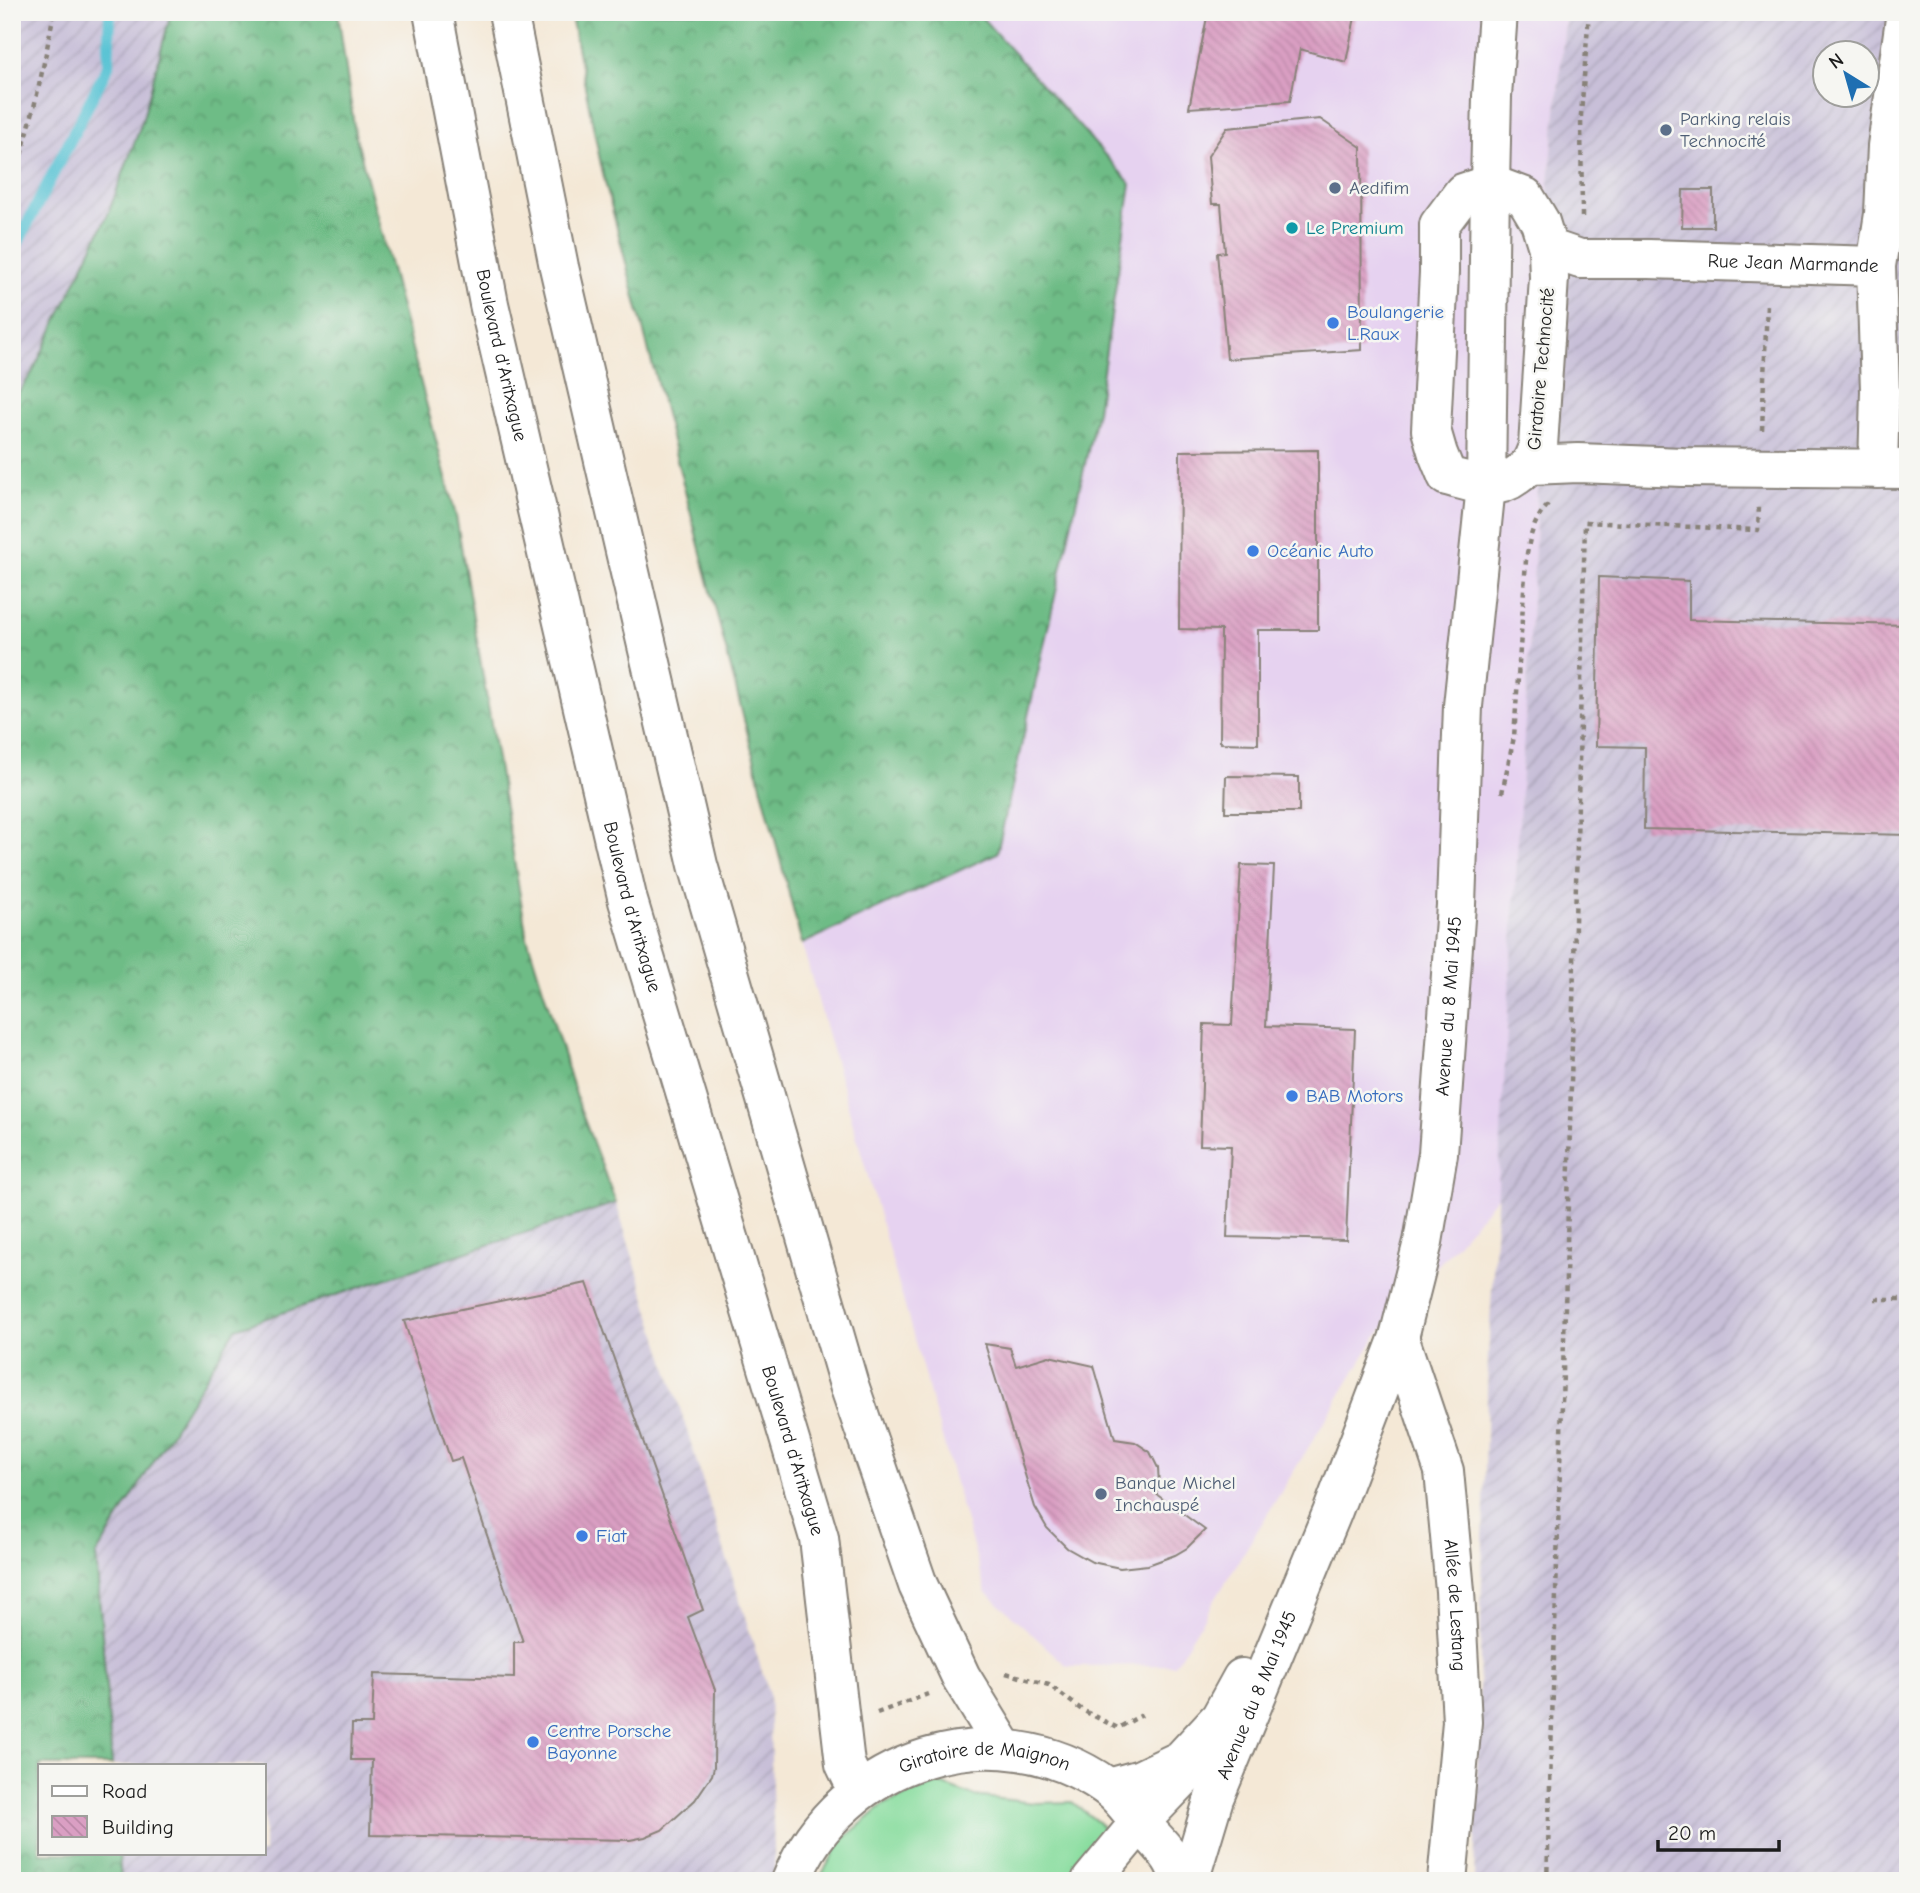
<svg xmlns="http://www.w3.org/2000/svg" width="1920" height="1893" font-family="'Comic Neue',sans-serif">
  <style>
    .built { fill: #e6d2f0 }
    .industrial { fill: url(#industrial-furrows); fill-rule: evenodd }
    .grass { fill: #89dd9f; stroke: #527c5e; stroke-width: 2 }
    .forest { fill: url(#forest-crowns); stroke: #456c51; stroke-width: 2 }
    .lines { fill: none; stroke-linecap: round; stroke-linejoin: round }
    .stream { stroke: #59c3d4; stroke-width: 12 }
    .building { fill: url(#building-back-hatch) }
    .minor-casing { stroke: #888279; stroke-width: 42 }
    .major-casing { stroke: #888279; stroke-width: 42 }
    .path { stroke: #888279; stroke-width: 4.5; stroke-dasharray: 5 5; stroke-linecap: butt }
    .minor { stroke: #fff; stroke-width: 38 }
    .major { stroke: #fff; stroke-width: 38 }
    .service-dot { fill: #5c6f8a; stroke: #f6f6f2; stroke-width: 2.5 }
    .culture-dot { fill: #0f9aa8; stroke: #f6f6f2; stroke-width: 2.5 }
    .shop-dot { fill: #3f7fe0; stroke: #f6f6f2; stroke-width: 2.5 }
    .labels { text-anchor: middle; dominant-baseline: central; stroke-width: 5; stroke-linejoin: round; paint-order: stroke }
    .service-label { font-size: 19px; fill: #4e5e75; stroke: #f6f6f2; text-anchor: start }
    .culture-label { font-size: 19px; fill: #0d838f; stroke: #f6f6f2; text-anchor: start }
    .street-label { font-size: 19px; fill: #1c1c1c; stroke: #f6f6f2 }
    .shop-label { font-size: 19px; fill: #366cbe; stroke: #f6f6f2; text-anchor: start }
  </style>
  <defs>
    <pattern id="industrial-furrows" width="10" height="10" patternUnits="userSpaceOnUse" patternTransform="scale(1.75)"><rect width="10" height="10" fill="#c8bfd8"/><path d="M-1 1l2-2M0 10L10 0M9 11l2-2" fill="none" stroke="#aba4b9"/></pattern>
    <pattern id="forest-crowns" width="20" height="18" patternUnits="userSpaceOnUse" patternTransform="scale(1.75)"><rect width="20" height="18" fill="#6ebc86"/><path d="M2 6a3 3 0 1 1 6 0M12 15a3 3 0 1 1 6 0" fill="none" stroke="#5a986d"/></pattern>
    <pattern id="building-back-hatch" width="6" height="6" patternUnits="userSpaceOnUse" patternTransform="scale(1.75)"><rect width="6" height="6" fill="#da9fc3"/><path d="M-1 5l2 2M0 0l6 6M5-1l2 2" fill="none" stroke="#ba88a7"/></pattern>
  </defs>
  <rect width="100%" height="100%" fill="#f6f6f2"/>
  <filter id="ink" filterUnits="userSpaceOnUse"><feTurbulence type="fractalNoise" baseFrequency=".0143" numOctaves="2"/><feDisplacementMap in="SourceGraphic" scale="14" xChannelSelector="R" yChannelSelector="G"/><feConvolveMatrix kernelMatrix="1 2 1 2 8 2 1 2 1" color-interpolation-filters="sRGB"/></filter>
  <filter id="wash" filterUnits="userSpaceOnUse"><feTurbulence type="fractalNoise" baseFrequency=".00686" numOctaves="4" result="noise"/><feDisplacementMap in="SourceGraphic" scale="28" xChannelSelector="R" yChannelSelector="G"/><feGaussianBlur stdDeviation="1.57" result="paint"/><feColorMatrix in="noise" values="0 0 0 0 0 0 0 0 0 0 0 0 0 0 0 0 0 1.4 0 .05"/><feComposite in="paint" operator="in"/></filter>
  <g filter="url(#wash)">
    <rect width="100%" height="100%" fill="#f4e8d6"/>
    <path class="built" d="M 977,12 L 1566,12 L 1546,212 L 1535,549 L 1498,1196 L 1376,1337 L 1175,1665 L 1067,1666 L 986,1592 L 802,944 L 997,853 L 1131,184 Z"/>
    <path class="industrial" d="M 12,12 L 171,12 L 142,122 L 108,214 L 32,373 L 12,402 Z
      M 1566,12 L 1908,12 L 1908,1881 L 1474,1881 L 1488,1357 L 1535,549 L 1546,212 ZM 1826,52 L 1868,52 L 1868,94 L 1826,94 Z
      M 616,1203 L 769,1694 L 775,1881 L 121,1881 L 119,1853 L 264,1853 L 264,1765 L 112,1765 L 96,1555 L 236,1328 Z"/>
    <path class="grass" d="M 938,1783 L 974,1796 L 1035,1803 L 1072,1802 L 1099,1823 L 1108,1834 L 1076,1881 L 818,1881 L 841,1841 L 885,1804 Z"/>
    <path class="forest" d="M 171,12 L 338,12 L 355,133 L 456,516 L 527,937 L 581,1111 L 616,1203 L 236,1328 L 96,1555 L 112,1765 L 40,1765 L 40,1853 L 119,1853 L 121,1881 L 12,1881 L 12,402 L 32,373 L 108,214 L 142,122 Z
      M 570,12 L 977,12 L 1131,184 L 1097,411 L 997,853 L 802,944 L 602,170 Z"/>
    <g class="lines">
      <path class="stream" d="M 12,254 L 108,66 L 110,12"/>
    </g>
    <g id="blocks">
      <path class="building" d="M 1208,12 L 1356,12 L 1346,62 L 1300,49 L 1290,101 L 1189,108 Z
        M 1320,119 L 1361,147 L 1362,350 L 1227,359 L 1217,253 L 1225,252 L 1221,204 L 1212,204 L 1208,156 L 1227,128 Z
        M 1683,190 L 1713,190 L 1713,227 L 1682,227 Z
        M 1318,450 L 1318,630 L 1258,630 L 1258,744 L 1220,743 L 1221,630 L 1179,629 L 1180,451 Z
        M 1599,577 L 1689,581 L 1689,620 L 1908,625 L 1908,835 L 1644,829 L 1645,747 L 1596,746 Z
        M 1226,776 L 1299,777 L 1299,812 L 1225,812 Z
        M 1241,865 L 1274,866 L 1266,1026 L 1355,1029 L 1346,1240 L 1227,1237 L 1231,1146 L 1200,1145 L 1204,1024 L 1232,1025 Z
        M 587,1283 L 703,1610 L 688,1617 L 715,1690 L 714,1767 L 712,1775 L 695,1800 L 662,1830 L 645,1837 L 630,1840 L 370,1835 L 372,1760 L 351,1760 L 352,1724 L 372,1724 L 374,1674 L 514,1678 L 514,1642 L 523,1642 L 461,1458 L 451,1461 L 404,1321 Z
        M 985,1344 L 1010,1348 L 1016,1366 L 1049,1356 L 1094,1366 L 1115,1439 L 1135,1442 L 1150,1452 L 1158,1468 L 1159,1485 L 1156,1494 L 1205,1530 L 1187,1548 L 1175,1555 L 1148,1565 L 1120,1568 L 1092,1562 L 1067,1548 L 1047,1528 L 1035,1507 Z"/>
    </g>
  </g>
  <g filter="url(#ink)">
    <use href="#blocks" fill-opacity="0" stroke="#888279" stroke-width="2"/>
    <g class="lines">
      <g class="minor-casing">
        <g id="minor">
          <path id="s1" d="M 1548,248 L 1580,259 L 1649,259 L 1876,266"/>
          <path d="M 1531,465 L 1578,463 L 1683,467 L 1908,469"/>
          <path d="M 1878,469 L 1880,391 L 1876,266 L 1884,214 L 1887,146 L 1906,12"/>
          <path d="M 1486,486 L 1490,184"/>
          <path id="s2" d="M 1399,1337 L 1444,1471 L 1455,1591 L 1462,1722 L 1447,1881"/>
          <path d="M 1091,1881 L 1140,1822 L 1190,1770 L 1207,1741"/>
        </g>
      </g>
      <g class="major-casing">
        <g id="major">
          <path id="s3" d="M 433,12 L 489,304 L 628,901 L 819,1538 L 845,1764 L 858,1791"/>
          <path d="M 508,12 L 559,267 L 698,865 L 849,1385 L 918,1585 L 961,1677 L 1005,1749"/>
          <path d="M 1490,184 L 1525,197 L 1540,222 L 1548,248 L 1549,278 L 1538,446 C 1532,463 1530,466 1516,476 C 1494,493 1472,482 1447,476 L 1438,454 L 1431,430 L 1439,272 L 1439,225 L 1463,193 Z"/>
          <path d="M 1490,184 L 1492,96 L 1498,12"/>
          <path d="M 1109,1788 L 1141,1779 L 1181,1760 L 1220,1718 L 1242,1678"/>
          <path id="s4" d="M 791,1881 C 840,1757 997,1709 1106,1786 C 1120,1795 1131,1812 1142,1825 C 1151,1835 1162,1845 1170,1857 C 1175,1864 1178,1873 1181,1881"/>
          <path id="s5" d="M 1189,1881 L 1214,1798 L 1332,1513 L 1399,1337 L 1423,1242 L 1438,1154 L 1456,905 L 1463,706 L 1486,486"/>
        </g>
      </g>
      <path class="path" d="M 12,183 C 31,128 43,70 54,12
        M 1582,217 L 1581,115 L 1589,12
        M 1762,430 L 1767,303
        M 1502,793 L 1514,737 L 1526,560 C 1529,540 1533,520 1548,505
        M 1875,1299 L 1908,1299
        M 1006,1673 L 1049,1685 L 1082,1710 L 1118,1728 L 1142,1715
        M 877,1713 L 928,1694
        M 1547,1881 L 1567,1244 L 1585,522 L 1758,530 L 1759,506"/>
      <use href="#minor" class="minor"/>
      <use href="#major" class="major"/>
    </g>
  </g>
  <g class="service-dot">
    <circle cx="1666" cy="130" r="7"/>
    <circle cx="1335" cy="188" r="7"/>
    <circle cx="1101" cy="1494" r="7"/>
  </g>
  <circle class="culture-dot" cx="1292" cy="228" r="7"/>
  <g class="shop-dot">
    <circle cx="1333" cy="323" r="7"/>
    <circle cx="1253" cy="551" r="7"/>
    <circle cx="1292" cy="1096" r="7"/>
    <circle cx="582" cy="1536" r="7"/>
    <circle cx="533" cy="1742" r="7"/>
  </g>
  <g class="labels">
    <g class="service-label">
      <text x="1680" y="119">Parking relais<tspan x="1680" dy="22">Technocité</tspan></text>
      <text x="1349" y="188">Aedifim</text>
      <text x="1115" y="1483">Banque Michel<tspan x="1115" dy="22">Inchauspé</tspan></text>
    </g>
    <g class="culture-label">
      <text x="1306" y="228">Le Premium</text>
    </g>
    <g class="street-label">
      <text stroke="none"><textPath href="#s1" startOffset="247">Rue Jean Marmande</textPath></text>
      <text stroke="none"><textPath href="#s3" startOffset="350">Boulevard d'Aritxague</textPath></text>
      <text transform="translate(1541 369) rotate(-85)">Giratoire Technocité</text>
      <text stroke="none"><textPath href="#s3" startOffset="917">Boulevard d'Aritxague</textPath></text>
      <text stroke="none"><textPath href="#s5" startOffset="919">Avenue du 8 Mai 1945</textPath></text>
      <text stroke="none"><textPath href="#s3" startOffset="1484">Boulevard d'Aritxague</textPath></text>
      <text stroke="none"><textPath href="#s2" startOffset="276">Allée de Lestang</textPath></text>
      <text stroke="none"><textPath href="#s5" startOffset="198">Avenue du 8 Mai 1945</textPath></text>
      <text stroke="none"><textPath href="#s4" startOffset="248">Giratoire de Maignon</textPath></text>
    </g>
    <g class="shop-label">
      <text x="1347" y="312">Boulangerie<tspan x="1347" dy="22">L.Raux</tspan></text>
      <text x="1267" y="551">Océanic Auto</text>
      <text x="1306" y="1096">BAB Motors</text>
      <text x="596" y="1536">Fiat</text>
      <text x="547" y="1731">Centre Porsche<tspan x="547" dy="22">Bayonne</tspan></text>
    </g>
  </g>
  <rect width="1920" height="1893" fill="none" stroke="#f6f6f2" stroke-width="42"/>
  <rect x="38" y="1764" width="228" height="91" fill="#f6f6f2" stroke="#9f9f9c" stroke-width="2"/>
  <rect x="52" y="1786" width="35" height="10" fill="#ffffff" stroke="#9f9f9c" stroke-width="2"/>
  <text x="102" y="1798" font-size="21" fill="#1c1c1c">Road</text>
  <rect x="52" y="1816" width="35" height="21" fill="url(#building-back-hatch)" stroke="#9f9f9c" stroke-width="2"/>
  <text x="102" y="1834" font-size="21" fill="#1c1c1c">Building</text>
  <g transform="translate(1846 74) rotate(323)"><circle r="33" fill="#f6f6f2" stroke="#9f9f9c" stroke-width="2"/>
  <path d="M0-5L12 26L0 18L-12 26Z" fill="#1f6fb2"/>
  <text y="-10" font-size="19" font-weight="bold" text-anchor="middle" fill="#1c1c1c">N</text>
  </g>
  <path d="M1658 1840v10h121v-10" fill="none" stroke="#1c1c1c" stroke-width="3.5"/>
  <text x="1668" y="1840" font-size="21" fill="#1c1c1c" stroke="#f6f6f2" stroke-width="5" paint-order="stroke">20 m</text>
</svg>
